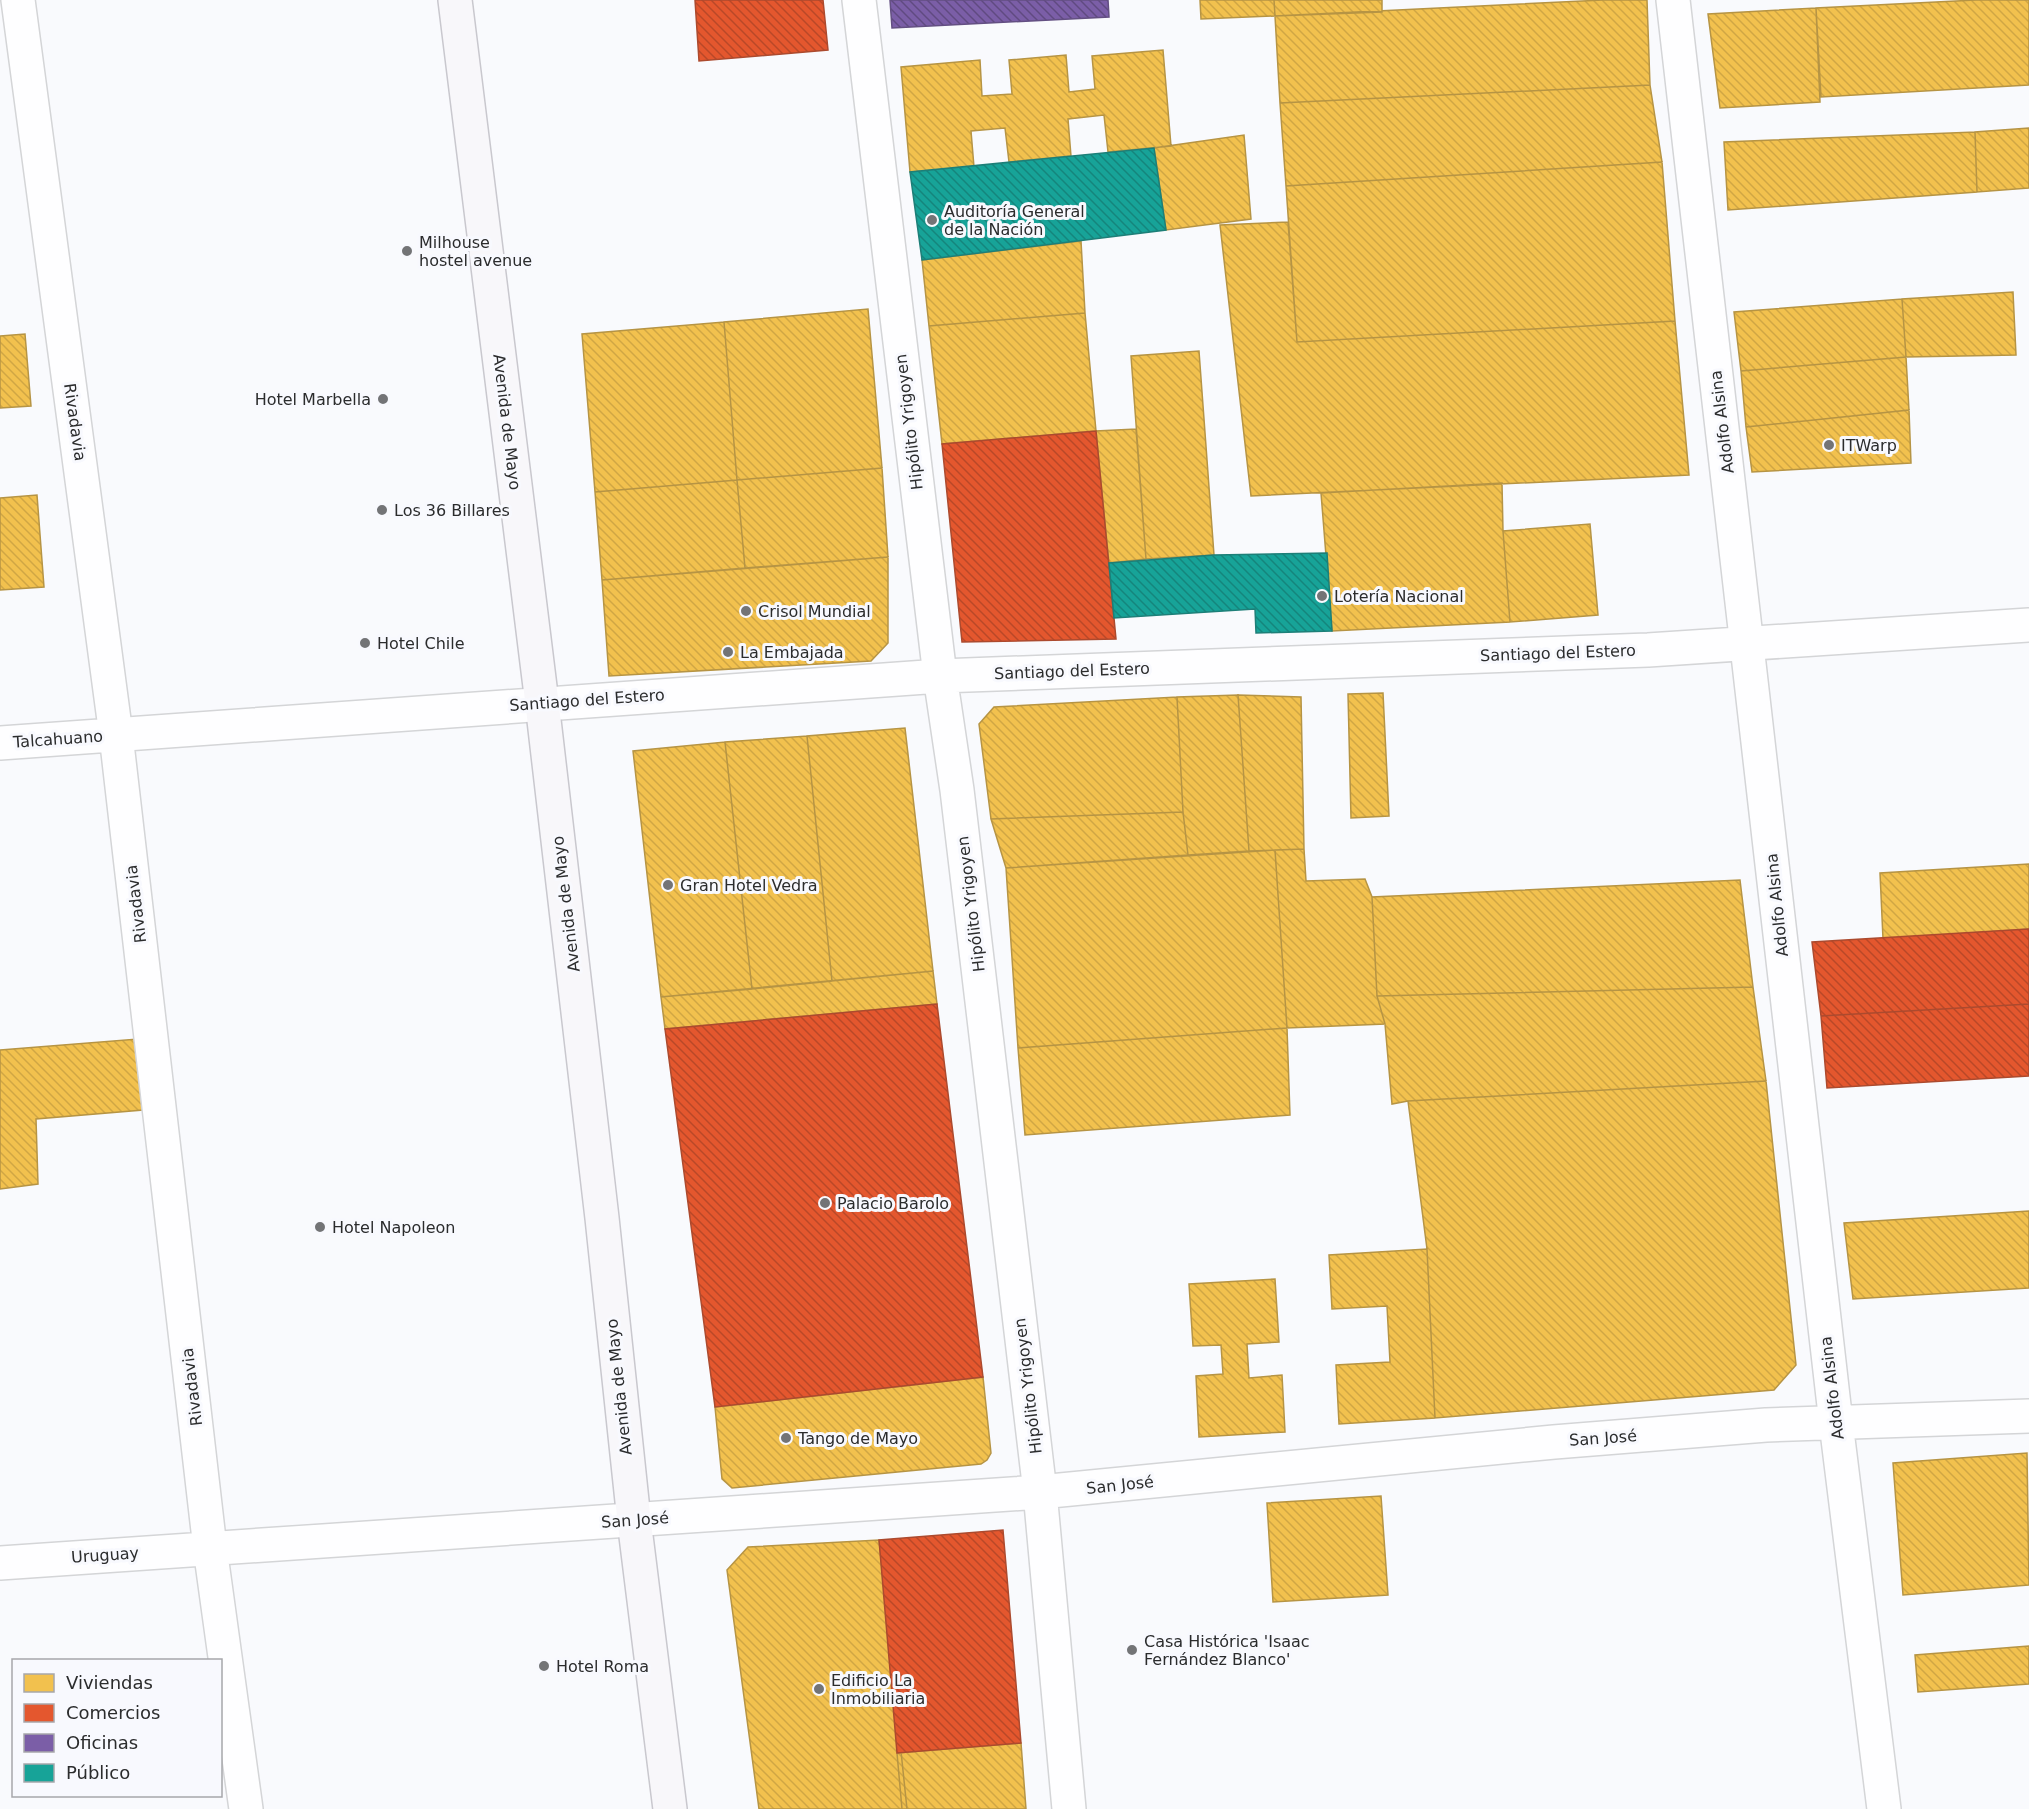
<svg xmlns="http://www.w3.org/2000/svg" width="2029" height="1809" font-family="'DejaVu Sans',sans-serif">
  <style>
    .homes { fill: url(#homes-back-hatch); stroke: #b69444; stroke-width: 1.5 }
    .shops { fill: url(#shops-back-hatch); stroke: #ac4a2e; stroke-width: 1.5 }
    .offices { fill: url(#offices-back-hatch); stroke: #634f82; stroke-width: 1.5 }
    .public { fill: url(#public-back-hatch); stroke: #1d7f78; stroke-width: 1.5 }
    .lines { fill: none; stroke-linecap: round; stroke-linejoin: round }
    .minor-casing { stroke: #d4d5d7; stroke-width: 36 }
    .major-casing { stroke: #c9c8ce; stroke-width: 36 }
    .minor { stroke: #fefeff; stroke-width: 33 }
    .major { stroke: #f8f7fa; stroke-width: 33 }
    .poi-dot { fill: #737476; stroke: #f8f9fe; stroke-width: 2 }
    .labels { text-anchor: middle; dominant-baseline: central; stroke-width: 6; stroke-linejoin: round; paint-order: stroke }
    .poi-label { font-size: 16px; fill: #2b2c2d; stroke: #f8f9fe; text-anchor: start }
    .street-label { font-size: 16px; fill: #2b2c2d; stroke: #f8f9fe }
  </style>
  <defs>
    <pattern id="homes-back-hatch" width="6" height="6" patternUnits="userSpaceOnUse" patternTransform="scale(1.5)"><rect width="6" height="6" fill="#f2c14e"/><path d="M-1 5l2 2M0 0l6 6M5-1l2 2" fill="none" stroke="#d0a644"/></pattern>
    <pattern id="shops-back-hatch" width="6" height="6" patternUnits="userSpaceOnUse" patternTransform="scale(1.5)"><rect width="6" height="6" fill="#e4572e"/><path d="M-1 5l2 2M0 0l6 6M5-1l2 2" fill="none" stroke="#b94828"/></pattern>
    <pattern id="offices-back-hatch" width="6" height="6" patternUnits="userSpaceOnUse" patternTransform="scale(1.5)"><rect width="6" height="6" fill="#7b5ea7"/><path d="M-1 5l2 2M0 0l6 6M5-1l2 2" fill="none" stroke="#604a81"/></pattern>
    <pattern id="public-back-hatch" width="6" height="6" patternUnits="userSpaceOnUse" patternTransform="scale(1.5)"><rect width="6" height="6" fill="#17a398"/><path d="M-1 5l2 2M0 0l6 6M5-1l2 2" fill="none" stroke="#15857c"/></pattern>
  </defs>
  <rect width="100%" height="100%" fill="#f9fafd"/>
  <path class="homes" d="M 1200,0 L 1274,0 L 1275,16 L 1201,19 Z
    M 1274,0 L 1382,0 L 1382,12 L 1275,16 Z
    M 1603,0 L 1647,0 L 1650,85 L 1280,103 L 1275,16 Z
    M 1976,0 L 2029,0 L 2029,85 L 1821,97 L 1816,8 Z
    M 1816,8 L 1820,102 L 1720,108 L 1708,14 Z
    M 1163,50 L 1171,146 L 1108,152 L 1104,115 L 1068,119 L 1071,156 L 1009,162 L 1005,128 L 971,131 L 974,167 L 910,172 L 901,67 L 980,60 L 982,96 L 1012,94 L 1009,60 L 1066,55 L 1069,92 L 1095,89 L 1092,56 Z
    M 1650,85 L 1662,162 L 1286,186 L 1280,103 Z
    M 2029,128 L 2029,188 L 1977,192 L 1975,132 Z
    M 1975,132 L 1977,192 L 1728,210 L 1724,142 Z
    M 1244,135 L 1251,219 L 1166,230 L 1154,148 Z
    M 1662,162 L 1675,321 L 1297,342 L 1286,186 Z
    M 1288,222 L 1297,342 L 1675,321 L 1689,475 L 1251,496 L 1220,225 Z
    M 1081,241 L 1085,313 L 929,326 L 922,260 Z
    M 2013,292 L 2016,355 L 1906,357 L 1902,299 Z
    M 1902,299 L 1906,357 L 1741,371 L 1734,312 Z
    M 868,309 L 882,468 L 737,480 L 724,322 Z
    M 1085,313 L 1096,431 L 942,444 L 929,326 Z
    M 724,322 L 737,480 L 595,492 L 582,334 Z
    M 25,334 L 31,406 L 0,408 L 0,336 Z
    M 1199,351 L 1214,555 L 1146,559 L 1131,356 Z
    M 1906,357 L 1909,410 L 1746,427 L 1741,371 Z
    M 1909,410 L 1911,463 L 1752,472 L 1746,427 Z
    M 1136,429 L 1146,559 L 1109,563 L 1096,431 Z
    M 882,468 L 888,557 L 745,568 L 737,480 Z
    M 737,480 L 745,568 L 602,580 L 595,492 Z
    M 1502,483 L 1503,531 L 1510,622 L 1332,631 L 1321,493 Z
    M 37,495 L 44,587 L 0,590 L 0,498 Z
    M 1590,524 L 1598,615 L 1510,622 L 1503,531 Z
    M 888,557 L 888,643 L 871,661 L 609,676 L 602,580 Z
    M 1383,693 L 1389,816 L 1351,818 L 1348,694 Z
    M 1238,695 L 1301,697 L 1304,849 L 1249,851 Z
    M 1238,695 L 1249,851 L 1188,855 L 1183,812 L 1177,697 Z
    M 1177,697 L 1183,812 L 991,819 L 979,724 L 994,707 Z
    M 905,728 L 933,971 L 832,981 L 807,736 Z
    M 807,736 L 832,981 L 752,989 L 725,742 Z
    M 725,742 L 752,989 L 661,997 L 633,751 Z
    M 1183,812 L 1188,855 L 1006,868 L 991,819 Z
    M 1304,849 L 1306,881 L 1365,879 L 1372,897 L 1377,996 L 1385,1024 L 1287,1028 L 1275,850 Z
    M 1275,850 L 1287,1028 L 1018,1048 L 1006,868 Z
    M 2029,864 L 2029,929 L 1883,939 L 1880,873 Z
    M 1740,880 L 1753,987 L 1377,996 L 1372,897 Z
    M 933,971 L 937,1004 L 665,1029 L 661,997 Z
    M 1753,987 L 1766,1081 L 1408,1101 L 1392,1104 L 1385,1024 L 1377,996 Z
    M 1287,1028 L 1290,1115 L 1025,1135 L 1018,1048 Z
    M 138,1039 L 143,1110 L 36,1119 L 38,1184 L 0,1189 L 0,1050 Z
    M 1766,1081 L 1796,1365 L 1774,1390 L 1435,1418 L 1427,1249 L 1408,1101 Z
    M 2029,1211 L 2029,1288 L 1853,1299 L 1844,1223 Z
    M 1427,1249 L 1435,1418 L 1339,1424 L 1336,1365 L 1390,1362 L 1387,1306 L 1332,1309 L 1329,1255 Z
    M 1275,1279 L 1279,1342 L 1247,1344 L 1249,1378 L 1282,1375 L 1285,1432 L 1199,1437 L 1196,1376 L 1223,1374 L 1221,1345 L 1193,1346 L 1189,1284 Z
    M 983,1377 L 991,1453 L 987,1460 L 981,1464 L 732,1488 L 722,1479 L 715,1407 Z
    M 2027,1453 L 2029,1585 L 1903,1595 L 1893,1463 Z
    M 1381,1496 L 1388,1595 L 1273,1602 L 1267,1503 Z
    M 879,1540 L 907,1809 L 759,1809 L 727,1570 L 748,1547 Z
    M 2029,1646 L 2029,1684 L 1918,1692 L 1915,1655 Z
    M 1021,1743 L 1026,1809 L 902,1809 L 897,1753 Z"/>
  <path class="shops" d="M 695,0 L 823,0 L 828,50 L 699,61 Z
    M 1096,431 L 1116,639 L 962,642 L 942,444 Z
    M 2029,929 L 2029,1004 L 1821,1016 L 1812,942 Z
    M 937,1004 L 983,1377 L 715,1407 L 665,1029 Z
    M 2029,1004 L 2029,1076 L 1827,1088 L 1821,1016 Z
    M 1003,1530 L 1021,1743 L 897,1753 L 879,1540 Z"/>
  <path class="offices" d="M 890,0 L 1108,0 L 1109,17 L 892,28 Z"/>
  <path class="public" d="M 1154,148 L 1166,230 L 922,260 L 910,172 Z
    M 1327,553 L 1332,631 L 1256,633 L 1255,609 L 1114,618 L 1109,563 L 1214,555 Z"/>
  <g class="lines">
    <g class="minor-casing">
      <path id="minor" d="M 18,0 L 116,735 L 210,1548 L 246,1809
        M 859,0 L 940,676 L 957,790 L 1040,1492 L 1069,1809
        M 1673,0 L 1836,1423 L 1884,1809
        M 0,743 L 940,676 L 1648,650 L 2029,625
        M 0,1563 L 1040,1492 L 1554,1442 L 1766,1425 L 2029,1416"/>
    </g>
    <g class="major-casing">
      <path id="major" d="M 455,0 L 542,703 L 602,1218 L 634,1520 L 670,1809"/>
    </g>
    <use href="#minor" class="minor"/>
    <use href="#major" class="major"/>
  </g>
  <g class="poi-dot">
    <circle cx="932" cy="220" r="6"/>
    <circle cx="407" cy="251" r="6"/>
    <circle cx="383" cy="399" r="6"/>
    <circle cx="1829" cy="445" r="6"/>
    <circle cx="382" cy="510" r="6"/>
    <circle cx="1322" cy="596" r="6"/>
    <circle cx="746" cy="611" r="6"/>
    <circle cx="365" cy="643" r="6"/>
    <circle cx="728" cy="652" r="6"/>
    <circle cx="668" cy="885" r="6"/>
    <circle cx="825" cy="1203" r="6"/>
    <circle cx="320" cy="1227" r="6"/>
    <circle cx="786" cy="1438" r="6"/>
    <circle cx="1132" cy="1650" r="6"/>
    <circle cx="544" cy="1666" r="6"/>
    <circle cx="819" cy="1689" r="6"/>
  </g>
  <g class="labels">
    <g class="poi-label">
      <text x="944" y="211">Auditoría General<tspan x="944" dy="18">de la Nación</tspan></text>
      <text x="419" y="242">Milhouse<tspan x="419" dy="18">hostel avenue</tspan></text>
      <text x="371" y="399" text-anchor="end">Hotel Marbella</text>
      <text x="1841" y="445">ITWarp</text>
      <text x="394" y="510">Los 36 Billares</text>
      <text x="1334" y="596">Lotería Nacional</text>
      <text x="758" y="611">Crisol Mundial</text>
      <text x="377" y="643">Hotel Chile</text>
      <text x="740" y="652">La Embajada</text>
      <text x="680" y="885">Gran Hotel Vedra</text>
      <text x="837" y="1203">Palacio Barolo</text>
      <text x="332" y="1227">Hotel Napoleon</text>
      <text x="798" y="1438">Tango de Mayo</text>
      <text x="1144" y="1641">Casa Histórica 'Isaac<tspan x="1144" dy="18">Fernández Blanco'</tspan></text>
      <text x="556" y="1666">Hotel Roma</text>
      <text x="831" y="1680">Edificio La<tspan x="831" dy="18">Inmobiliaria</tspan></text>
    </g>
    <g class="street-label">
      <text transform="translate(75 422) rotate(82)">Rivadavia</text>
      <text transform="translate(507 422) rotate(83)">Avenida de Mayo</text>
      <text transform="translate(909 422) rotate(-97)">Hipólito Yrigoyen</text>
      <text transform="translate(1722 422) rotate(-97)">Adolfo Alsina</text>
      <text transform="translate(1558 653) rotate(-2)">Santiago del Estero</text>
      <text transform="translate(1072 671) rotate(-2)">Santiago del Estero</text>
      <text transform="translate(587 700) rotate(-4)">Santiago del Estero</text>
      <text transform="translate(58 739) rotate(-4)">Talcahuano</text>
      <text transform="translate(136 904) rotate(-97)">Rivadavia</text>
      <text transform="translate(566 904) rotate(-97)">Avenida de Mayo</text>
      <text transform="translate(971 904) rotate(-97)">Hipólito Yrigoyen</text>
      <text transform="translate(1777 905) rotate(-96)">Adolfo Alsina</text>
      <text transform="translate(1028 1386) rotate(-97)">Hipólito Yrigoyen</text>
      <text transform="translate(192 1387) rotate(-97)">Rivadavia</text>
      <text transform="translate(619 1387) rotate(-96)">Avenida de Mayo</text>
      <text transform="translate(1832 1388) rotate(-97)">Adolfo Alsina</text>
      <text transform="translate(1603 1438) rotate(-4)">San José</text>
      <text transform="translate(1120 1485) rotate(-6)">San José</text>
      <text transform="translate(635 1520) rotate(-4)">San José</text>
      <text transform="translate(105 1555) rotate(-4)">Uruguay</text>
    </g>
  </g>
  <rect x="12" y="1659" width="210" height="138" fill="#f8f9fe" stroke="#a6a7aa" stroke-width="1.5"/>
  <rect x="24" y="1674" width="30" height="18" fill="#f2c14e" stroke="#a6a7aa" stroke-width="1.5"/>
  <text x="66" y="1689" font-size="18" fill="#2b2c2d">Viviendas</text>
  <rect x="24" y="1704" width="30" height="18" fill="#e4572e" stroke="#a6a7aa" stroke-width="1.5"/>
  <text x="66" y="1719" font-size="18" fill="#2b2c2d">Comercios</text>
  <rect x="24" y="1734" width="30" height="18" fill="#7b5ea7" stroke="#a6a7aa" stroke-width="1.5"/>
  <text x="66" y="1749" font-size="18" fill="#2b2c2d">Oficinas</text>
  <rect x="24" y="1764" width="30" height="18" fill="#17a398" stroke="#a6a7aa" stroke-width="1.5"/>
  <text x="66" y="1779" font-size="18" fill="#2b2c2d">Público</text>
</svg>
